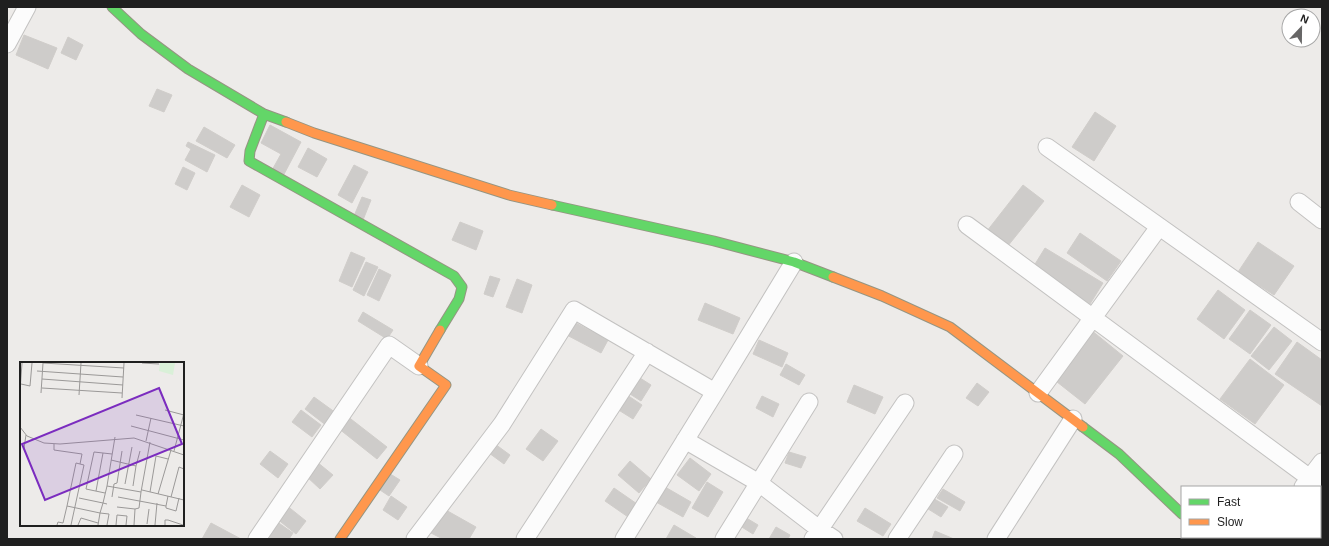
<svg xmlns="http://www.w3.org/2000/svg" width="1329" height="546" font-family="Arial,sans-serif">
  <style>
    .building { fill: #ceccca; stroke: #d0cdca }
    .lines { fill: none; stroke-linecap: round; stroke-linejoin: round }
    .street-casing { stroke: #c3c2c1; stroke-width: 19 }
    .fast-casing { stroke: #959582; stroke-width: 11 }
    .slow-casing { stroke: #959582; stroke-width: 11 }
    .jam-casing { stroke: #959582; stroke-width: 11 }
    .street { stroke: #fcfcfc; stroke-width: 17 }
    .fast { stroke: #63d668; stroke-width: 9 }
    .slow { stroke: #ff974d; stroke-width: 9 }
    .jam { stroke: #b3261e; stroke-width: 9 }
    .inset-road { fill: none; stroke: #9b9998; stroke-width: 1 }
    .view { fill: #7b2cbf; fill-opacity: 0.15; stroke: #7b2cbf; stroke-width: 2 }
    .inset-edge { fill: none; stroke: #1f1f1f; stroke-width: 2 }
  </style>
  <rect width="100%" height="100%" fill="#edebe9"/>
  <path class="building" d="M 24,35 L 57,48 L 48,69 L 16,55 Z
    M 68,37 L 83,45 L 76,60 L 61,53 Z
    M 157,89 L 172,95 L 164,112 L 149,106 Z
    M 1095,112 L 1116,126 L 1094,161 L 1072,147 Z
    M 270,125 L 301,142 L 282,178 L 271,172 L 281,154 L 261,143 Z
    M 204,127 L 235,145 L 227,158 L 196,141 Z
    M 188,142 L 215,155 L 207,172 L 185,160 L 191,149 L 186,146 Z
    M 308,148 L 327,159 L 317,177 L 298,167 Z
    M 354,165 L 368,172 L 352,203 L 338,195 Z
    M 183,167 L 195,173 L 187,190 L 175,184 Z
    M 242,185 L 260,195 L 249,217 L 230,207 Z
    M 1023,185 L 1044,201 L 1007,247 L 987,231 Z
    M 362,197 L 371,200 L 363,220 L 354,216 Z
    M 460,222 L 483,231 L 476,250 L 452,240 Z
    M 1080,233 L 1121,261 L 1107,281 L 1067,253 Z
    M 1258,242 L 1294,266 L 1274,295 L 1238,272 Z
    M 1045,248 L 1103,283 L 1090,304 L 1032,269 Z
    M 351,252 L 365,258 L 352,287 L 339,281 Z
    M 366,262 L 378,267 L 364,296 L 353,290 Z
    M 379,269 L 391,275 L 379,301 L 367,295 Z
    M 490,276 L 500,279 L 493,297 L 484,294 Z
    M 517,279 L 532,285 L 522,313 L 506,307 Z
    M 1218,290 L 1245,310 L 1224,339 L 1197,319 Z
    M 705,303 L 740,318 L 733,334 L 698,320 Z
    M 1250,310 L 1271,325 L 1250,354 L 1229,339 Z
    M 363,312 L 393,330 L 387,339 L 358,321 Z
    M 570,320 L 608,340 L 601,353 L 563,333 Z
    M 1274,327 L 1292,341 L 1269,370 L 1251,356 Z
    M 1091,330 L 1123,356 L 1085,404 L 1052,378 Z
    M 759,340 L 788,353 L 782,367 L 753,354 Z
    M 1297,342 L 1322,360 L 1322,406 L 1275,374 Z
    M 1250,359 L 1284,385 L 1255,424 L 1220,399 Z
    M 786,364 L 805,375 L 799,385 L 780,375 Z
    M 640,378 L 651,385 L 641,401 L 630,394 Z
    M 977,383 L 989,392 L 978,406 L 966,398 Z
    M 854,385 L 883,397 L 875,414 L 847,402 Z
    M 627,395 L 642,405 L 633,419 L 617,409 Z
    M 762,396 L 779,404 L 773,417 L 756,408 Z
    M 314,397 L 336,413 L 327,426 L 305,409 Z
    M 301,410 L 321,425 L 312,437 L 292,422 Z
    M 347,416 L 387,447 L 377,459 L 338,428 Z
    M 541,429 L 558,441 L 543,461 L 526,449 Z
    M 495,444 L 510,455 L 504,464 L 489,453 Z
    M 270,451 L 288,464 L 278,478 L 260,464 Z
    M 789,452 L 806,457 L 801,468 L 785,463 Z
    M 690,458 L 711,474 L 699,491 L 677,475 Z
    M 630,461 L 651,479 L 639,493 L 618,475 Z
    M 317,462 L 333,475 L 320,489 L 305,475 Z
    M 387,472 L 400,480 L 389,496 L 377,488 Z
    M 707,482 L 723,492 L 708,517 L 692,508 Z
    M 665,487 L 691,502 L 683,517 L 656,502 Z
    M 614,488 L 640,506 L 631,519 L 605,501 Z
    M 943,489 L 965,502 L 960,511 L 937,498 Z
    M 391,496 L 407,507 L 398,520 L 383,510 Z
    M 931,497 L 948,507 L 941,517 L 925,507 Z
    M 286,505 L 306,521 L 296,534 L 276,518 Z
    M 865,508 L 891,524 L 883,536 L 857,521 Z
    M 444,509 L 476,527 L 469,539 L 443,539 L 431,533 Z
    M 743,516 L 758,525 L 753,534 L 737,524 Z
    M 273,519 L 293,533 L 289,539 L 272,539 L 263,532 Z
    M 211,523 L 241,539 L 202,539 Z
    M 674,525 L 696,538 L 695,539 L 666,539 Z
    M 776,527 L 790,535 L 788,539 L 769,539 Z
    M 935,531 L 954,539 L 932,539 Z"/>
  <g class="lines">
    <g class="street-casing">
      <path id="street" d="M 7,44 L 27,7
        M 1047,147 L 1322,342
        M 1299,202 L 1322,220
        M 967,225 L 1322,487
        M 1038,393 L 1159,227
        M 685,440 L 759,483 L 819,529 L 834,539
        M 1303,487 L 1322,462
        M 257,539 L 389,345 L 419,366
        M 415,539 L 502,424 L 574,310 L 715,392
        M 525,539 L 647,352
        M 624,539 L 715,392 L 794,262
        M 724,539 L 809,402
        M 813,539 L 905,403
        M 897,539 L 954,454
        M 996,539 L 1073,419
        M 1264,539 L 1265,537"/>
    </g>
    <g class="fast-casing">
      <path id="fast" d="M 112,7 L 141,34 L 188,69 L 264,114 L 286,122
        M 264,114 L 250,151 L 249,161 L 454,276 L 462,287 L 459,299 L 440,330
        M 552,205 L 714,241 L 794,262 L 833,277
        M 1083,427 L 1119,454 L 1182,514"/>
    </g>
    <g class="slow-casing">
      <path id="slow" d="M 286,122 L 314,133 L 509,195 L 552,205
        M 833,277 L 882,296 L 950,327 L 1083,427
        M 340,539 L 446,385 L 419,366 L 440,330"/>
    </g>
    <g class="jam-casing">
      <path id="jam" d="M 1206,537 L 1208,539"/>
    </g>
    <use href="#street" class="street"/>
    <use href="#fast" class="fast"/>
    <use href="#slow" class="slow"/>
    <use href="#jam" class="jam"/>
  </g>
  <g transform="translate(20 362)">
    <rect width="164" height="164" fill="#edebe9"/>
    <path d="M 140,1 L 155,1 L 153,13 L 139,9 Z" fill="#d9f0d8"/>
    <path class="inset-road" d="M 23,1 L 104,6M 122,1 L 139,2M 17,9 L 103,15M 22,17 L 103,23M 1,22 L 10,24 L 12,1M 22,26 L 102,31M 0,29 L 2,1M 21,31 L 23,1M 59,33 L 61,1M 102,36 L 104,1M 145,48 L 164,53M 116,53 L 164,64M 111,64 L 164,78M 0,65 L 7,74 L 24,81 L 40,82 L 114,76 L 164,93M 95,75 L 87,124 L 121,130 L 130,80M 126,79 L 131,56M 34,82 L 34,88 L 62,92 L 60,102 L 64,103 L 51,163M 4,86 L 6,73M 154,89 L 164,51M 91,98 L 116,104 L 120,89M 105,122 L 112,85M 87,124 L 83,141 L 87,142M 113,124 L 116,104M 122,128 L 164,138M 76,129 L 83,91M 130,130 L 136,94 L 148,97M 85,131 L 66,127 L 74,90 L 92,92M 138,132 L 151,88M 92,135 L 94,122 L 97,121 L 102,89M 98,135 L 146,144 L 148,134M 151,135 L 159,105 L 164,107M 59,136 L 83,141 L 80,151 L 47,144 L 56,101 L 60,102M 146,144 L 146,146 L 156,149 L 159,136M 97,145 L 115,147 L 114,163M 115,147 L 119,146 L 121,130M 127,162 L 129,147M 37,163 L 38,160 L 43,161 L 47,144M 58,163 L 61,156 L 78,161M 78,163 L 80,151 L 89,152 L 87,163M 96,163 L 97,153 L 107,154 L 106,163M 135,163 L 137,141M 145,163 L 145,158 L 148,158 L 163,163"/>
    <path class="view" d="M 139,26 L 162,82 L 25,138 L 2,82 Z"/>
    <rect width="164" height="164" class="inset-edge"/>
  </g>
  <rect width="1329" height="546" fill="none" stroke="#1f1f1f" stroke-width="16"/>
  <rect x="1181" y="486" width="140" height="52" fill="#ffffff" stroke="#a5a5a5"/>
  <rect x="1189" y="499" width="20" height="6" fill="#63d668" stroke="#a5a5a5"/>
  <text x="1217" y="506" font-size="12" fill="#1f1f1f">Fast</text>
  <rect x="1189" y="519" width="20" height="6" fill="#ff974d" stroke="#a5a5a5"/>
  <text x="1217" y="526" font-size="12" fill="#1f1f1f">Slow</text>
  <g transform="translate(1301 28) rotate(22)"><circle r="19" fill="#ffffff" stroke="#a5a5a5"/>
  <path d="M0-3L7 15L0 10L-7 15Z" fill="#676666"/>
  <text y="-6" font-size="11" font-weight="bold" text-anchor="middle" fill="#1f1f1f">N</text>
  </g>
</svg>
